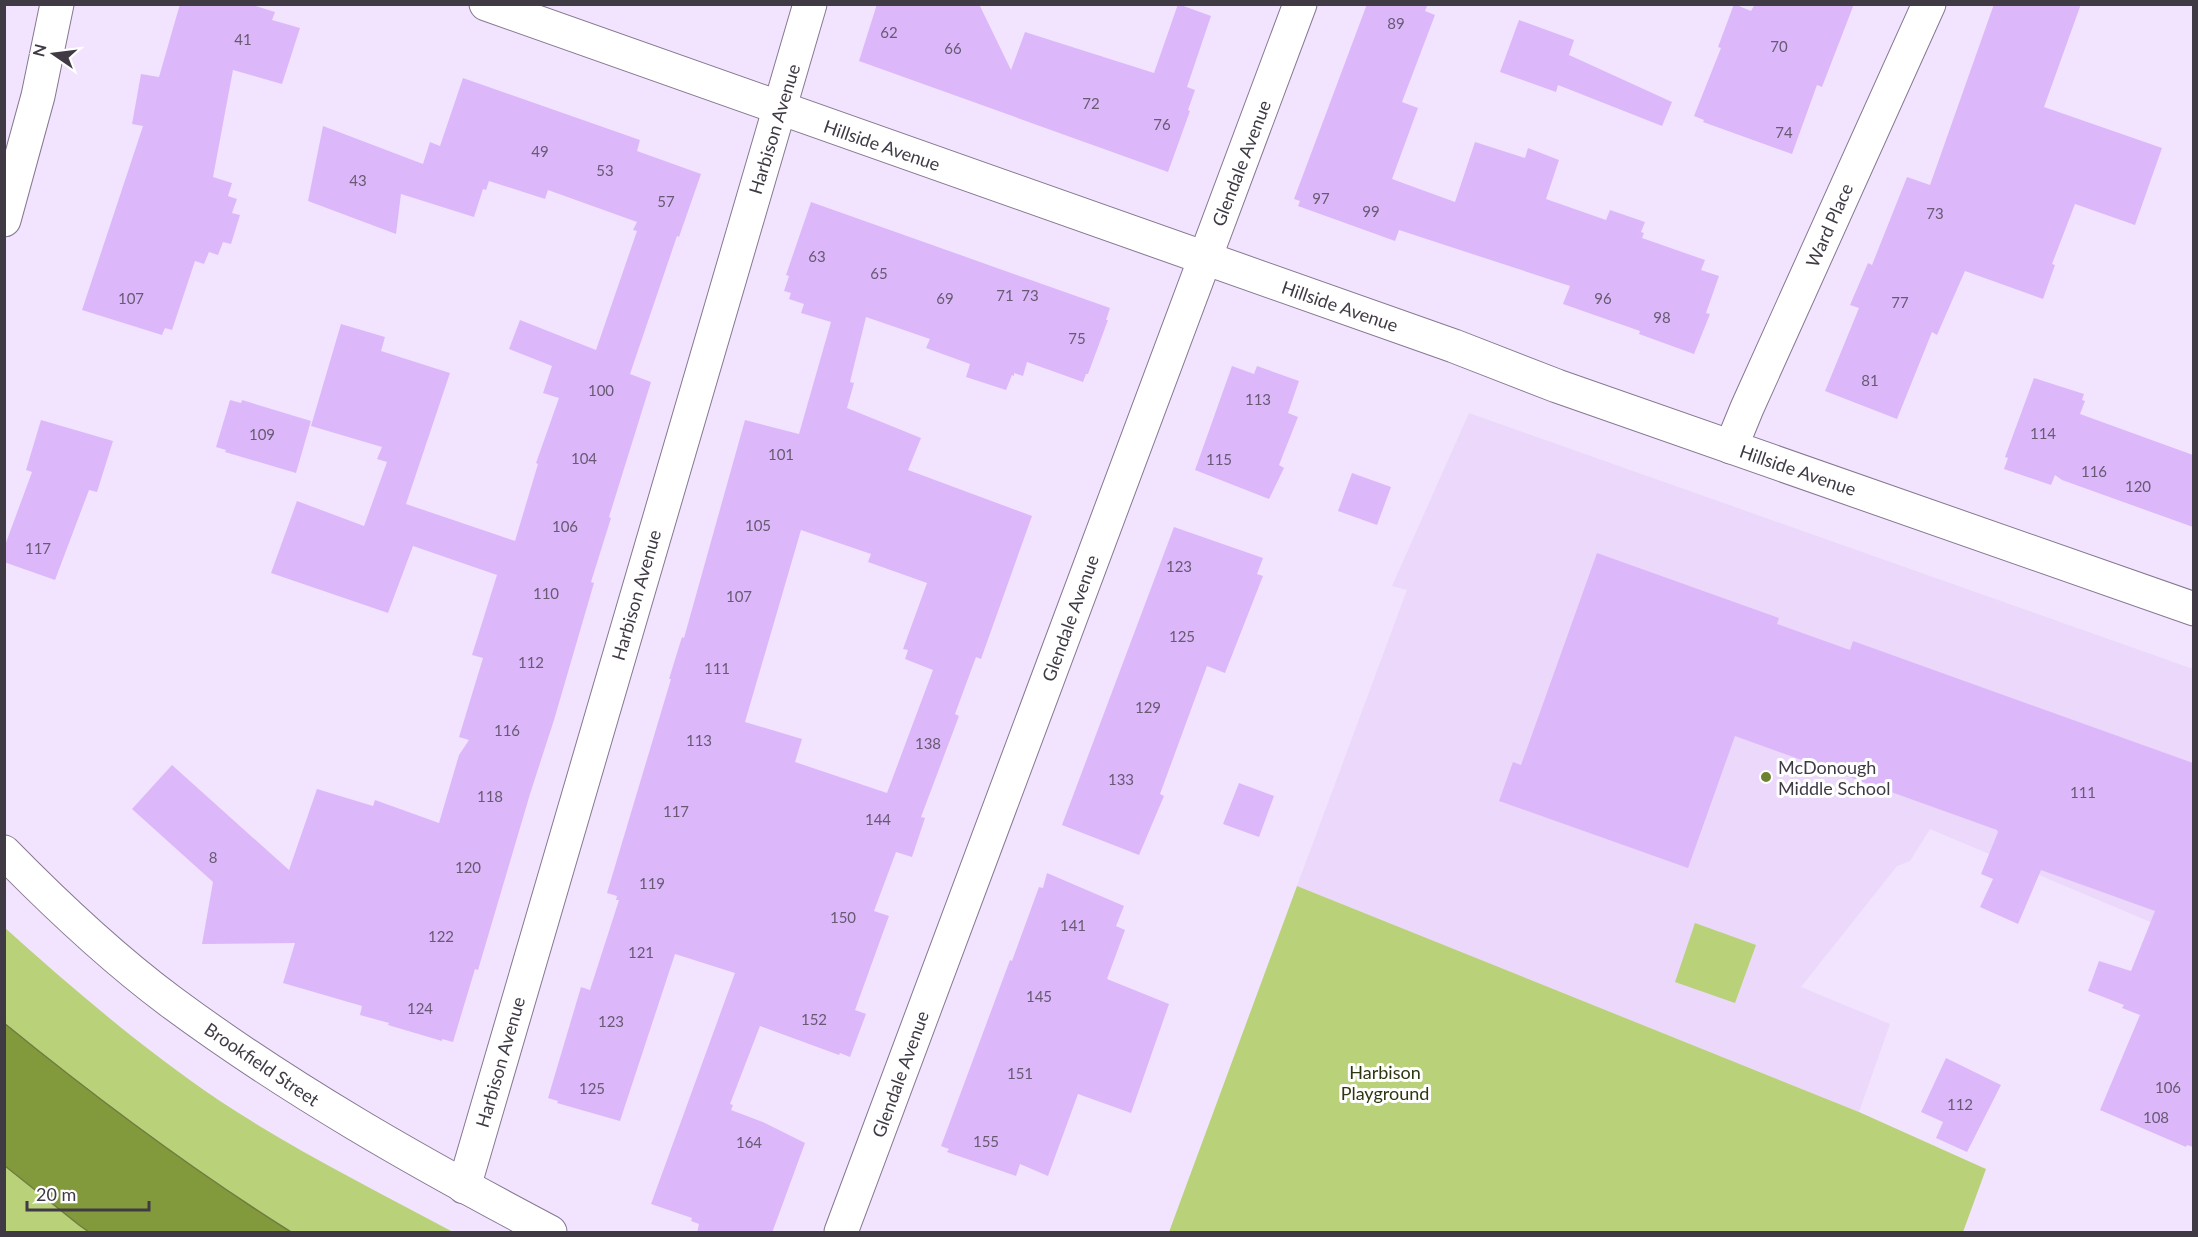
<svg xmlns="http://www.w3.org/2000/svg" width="2198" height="1237" font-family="Lato,sans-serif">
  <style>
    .built { fill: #ebd8fa }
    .green { fill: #b9d179 }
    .water { fill: #839a3c; stroke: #6f7d3f; stroke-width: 1.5 }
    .building { fill: #dcb8fa; fill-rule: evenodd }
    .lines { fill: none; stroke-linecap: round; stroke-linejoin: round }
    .street-casing { stroke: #857890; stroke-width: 35 }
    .secondary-casing { stroke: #857890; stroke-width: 35 }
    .street { stroke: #fff; stroke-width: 33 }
    .secondary { stroke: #fff; stroke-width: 33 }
    .poi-dot { fill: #6d8131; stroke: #fff; stroke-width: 2 }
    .labels { text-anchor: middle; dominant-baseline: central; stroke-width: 6; stroke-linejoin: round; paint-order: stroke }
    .number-label { font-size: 15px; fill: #675a72 }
    .street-label { font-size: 18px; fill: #403a45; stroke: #fff }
    .poi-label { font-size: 18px; fill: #403a45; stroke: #fff; text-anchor: start }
    .park-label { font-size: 18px; fill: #2e3810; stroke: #fff }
  </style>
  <rect width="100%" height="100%" fill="#f2e4ff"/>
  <path class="built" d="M 1469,413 L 2193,669 L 2193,940 L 1930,829 L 1910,861 L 1897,866 L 1801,987 L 1890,1024 L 1859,1112 L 1297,886 L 1407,590 L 1392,586 Z"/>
  <path class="green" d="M 1297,886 L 1859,1112 L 1986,1169 L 1963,1232 L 1169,1232 Z
    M 1695,923 L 1756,945 L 1735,1003 L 1675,982 Z
    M 4,927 C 73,989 143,1049 220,1101 C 294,1150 375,1190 453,1232 L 5,1232 Z"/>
  <path class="water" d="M 4,1023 C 96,1098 191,1169 291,1232 L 89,1232 L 79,1225 L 5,1166 Z"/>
  <path class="building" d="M 180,4 L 249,4 L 275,12 L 272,20 L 300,28 L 282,84 L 233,70 L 213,177 L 232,183 L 228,196 L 237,199 L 232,213 L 240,215 L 231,244 L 223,242 L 218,255 L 209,252 L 204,264 L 195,261 L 172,330 L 165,328 L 162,335 L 82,310 L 143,126 L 132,124 L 141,74 L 159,77 Z
    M 877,4 L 979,4 L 1011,70 L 1025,32 L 1154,73 L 1178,4 L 1211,16 L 1187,87 L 1195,90 L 1188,110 L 1190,111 L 1168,172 L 859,61 Z
    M 1367,4 L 1428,4 L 1425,11 L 1435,15 L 1402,102 L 1418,108 L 1392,179 L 1455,202 L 1475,142 L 1525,158 L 1528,148 L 1559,160 L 1546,199 L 1606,220 L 1610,210 L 1645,222 L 1641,232 L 1644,233 L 1642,238 L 1705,260 L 1701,270 L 1719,276 L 1706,313 L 1710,314 L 1694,354 L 1639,334 L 1640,331 L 1563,304 L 1570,286 L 1399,230 L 1395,241 L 1298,206 L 1300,201 L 1294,199 Z
    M 1734,4 L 1751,11 L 1755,4 L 1854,4 L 1822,87 L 1817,85 L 1792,154 L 1703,122 L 1704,120 L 1694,116 L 1721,48 L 1718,47 Z
    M 1994,4 L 2081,4 L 2044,107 L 2162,148 L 2135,225 L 2075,204 L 2052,264 L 2055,265 L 2043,299 L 1965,271 L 1937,335 L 1932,332 L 1897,419 L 1825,391 L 1859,308 L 1850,305 L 1868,263 L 1872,265 L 1907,177 L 1930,185 Z
    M 1519,20 L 1574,40 L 1569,55 L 1672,102 L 1662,126 L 1558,85 L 1556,92 L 1500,72 Z
    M 463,78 L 640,140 L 637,151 L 701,174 L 679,237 L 677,236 L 630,374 L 651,382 L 609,517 L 611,518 L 591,582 L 594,583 L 554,720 L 530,794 L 478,970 L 475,969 L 453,1042 L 442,1039 L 442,1041 L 388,1025 L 389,1023 L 360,1015 L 362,1006 L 283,983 L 295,943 L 202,944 L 213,882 L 132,809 L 172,765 L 289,870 L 317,789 L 373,806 L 375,800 L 439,823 L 459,755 L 469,740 L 459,737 L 483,658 L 472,655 L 497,575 L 413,546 L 388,613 L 271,573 L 297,501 L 364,526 L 387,462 L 377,459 L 382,447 L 311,426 L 341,324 L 385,337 L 381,351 L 450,373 L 406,504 L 515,541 L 538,464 L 536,463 L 559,398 L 543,393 L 552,366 L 509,349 L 520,320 L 596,350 L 637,231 L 633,230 L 637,222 L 548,190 L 545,199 L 489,181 L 486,190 L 483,189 L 474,217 L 401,194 L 396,234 L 308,201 L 323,126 L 423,164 L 430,142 L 440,146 Z
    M 811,202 L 1110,308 L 1106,320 L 1108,320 L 1088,374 L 1086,374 L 1083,382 L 1027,362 L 1023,376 L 1014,373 L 1014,376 L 1012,375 L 1006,390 L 966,377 L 970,364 L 926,348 L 930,339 L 866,317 L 850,382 L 854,383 L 847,408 L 921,438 L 908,470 L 1032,516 L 981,659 L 976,657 L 955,714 L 959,716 L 921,817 L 925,818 L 912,857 L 896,852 L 874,911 L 889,916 L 855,1010 L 866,1014 L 850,1057 L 840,1053 L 839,1055 L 760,1026 L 730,1104 L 733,1105 L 731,1110 L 765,1123 L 805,1143 L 772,1233 L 697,1233 L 699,1224 L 691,1221 L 692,1218 L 651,1204 L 735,973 L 675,954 L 620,1121 L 557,1103 L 558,1101 L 548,1098 L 581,987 L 590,990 L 619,900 L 616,900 L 617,896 L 607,893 L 671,679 L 669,679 L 682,637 L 684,638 L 745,420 L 799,434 L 831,322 L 801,313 L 804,304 L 789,299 L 791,293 L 784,291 L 789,276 L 786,275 ZM 801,530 L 871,554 L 868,562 L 927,583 L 903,649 L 908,650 L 905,659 L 933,670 L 887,793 L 795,762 L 802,739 L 745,722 Z
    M 1232,366 L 1254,374 L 1257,366 L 1299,381 L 1288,413 L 1298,417 L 1279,465 L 1284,468 L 1269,499 L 1195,470 Z
    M 2034,378 L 2084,394 L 2082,400 L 2085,401 L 2080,414 L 2193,455 L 2193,527 L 2062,480 L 2055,475 L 2051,485 L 2004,469 L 2008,458 L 2005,457 Z
    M 230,400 L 241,403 L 242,400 L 311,421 L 296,473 L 225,452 L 226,450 L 216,447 Z
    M 41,420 L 113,441 L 97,492 L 89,490 L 55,580 L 4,562 L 4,548 L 32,472 L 26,470 Z
    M 1352,473 L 1391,487 L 1377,525 L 1338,511 Z
    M 1174,527 L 1263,558 L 1257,574 L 1263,576 L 1225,673 L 1207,666 L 1160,794 L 1164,796 L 1139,855 L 1062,825 Z
    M 1597,553 L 1779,618 L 1777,624 L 1850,650 L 1853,641 L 2193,763 L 2193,1147 L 2187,1145 L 2186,1147 L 2100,1110 L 2140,1015 L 2122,1008 L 2124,1005 L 2088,991 L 2099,961 L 2131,971 L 2155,911 L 2041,870 L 2018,924 L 1980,907 L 1993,879 L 1981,874 L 1998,832 L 1997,830 L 1735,736 L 1688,868 L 1499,801 L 1513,762 L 1521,765 Z
    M 1239,783 L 1274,796 L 1259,837 L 1223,824 Z
    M 1047,873 L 1124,906 L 1116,926 L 1125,930 L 1107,979 L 1169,1004 L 1131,1113 L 1078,1094 L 1048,1176 L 1020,1164 L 1016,1176 L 947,1152 L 949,1149 L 941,1146 L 1010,960 L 1012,961 L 1039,887 L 1043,888 Z
    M 1946,1058 L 2001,1085 L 1967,1152 L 1936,1138 L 1943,1122 L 1921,1112 Z"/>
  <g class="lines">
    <g class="street-casing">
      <path id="street" d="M 1731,447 L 1747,408 L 1929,4
        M 464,1187 L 810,4
        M 841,1232 L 1300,4"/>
    </g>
    <g class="secondary-casing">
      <path id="secondary" d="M 486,4 L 1454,346 L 1557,386 L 2194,609
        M 4,220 L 38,96 L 57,4
        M 4,852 C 56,905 111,957 170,1001 C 290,1090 419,1163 550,1232"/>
    </g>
    <use href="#street" class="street"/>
    <use href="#secondary" class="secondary"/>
  </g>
  <circle class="poi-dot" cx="1766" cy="777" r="6"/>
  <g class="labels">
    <g class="number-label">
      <text x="1396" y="23">89</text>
      <text x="889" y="32">62</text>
      <text x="243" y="39">41</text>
      <text x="1779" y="46">70</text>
      <text x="953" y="48">66</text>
      <text x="1091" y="103">72</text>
      <text x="1162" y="124">76</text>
      <text x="1784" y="132">74</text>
      <text x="540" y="151">49</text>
      <text x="605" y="170">53</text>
      <text x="358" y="180">43</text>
      <text x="1321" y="198">97</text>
      <text x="666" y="201">57</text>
      <text x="1371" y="211">99</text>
      <text x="1935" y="213">73</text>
      <text x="817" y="256">63</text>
      <text x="879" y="273">65</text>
      <text x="1005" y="295">71</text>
      <text x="1030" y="295">73</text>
      <text x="131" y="298">107</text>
      <text x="945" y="298">69</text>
      <text x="1603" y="298">96</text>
      <text x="1900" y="302">77</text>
      <text x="1662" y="317">98</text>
      <text x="1077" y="338">75</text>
      <text x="1870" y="380">81</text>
      <text x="601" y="390">100</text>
      <text x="1258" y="399">113</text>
      <text x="2043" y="433">114</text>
      <text x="262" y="434">109</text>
      <text x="781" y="454">101</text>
      <text x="584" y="458">104</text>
      <text x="1219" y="459">115</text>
      <text x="2094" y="471">116</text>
      <text x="2138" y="486">120</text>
      <text x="758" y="525">105</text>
      <text x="565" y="526">106</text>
      <text x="38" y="548">117</text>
      <text x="1179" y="566">123</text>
      <text x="546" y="593">110</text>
      <text x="739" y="596">107</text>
      <text x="1182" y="636">125</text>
      <text x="531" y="662">112</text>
      <text x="717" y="668">111</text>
      <text x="1148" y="707">129</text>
      <text x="507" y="730">116</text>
      <text x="699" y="740">113</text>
      <text x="928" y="743">138</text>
      <text x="1121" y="779">133</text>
      <text x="2083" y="792">111</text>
      <text x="490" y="796">118</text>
      <text x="676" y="811">117</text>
      <text x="878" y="819">144</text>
      <text x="213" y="857">8</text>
      <text x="468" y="867">120</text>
      <text x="652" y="883">119</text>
      <text x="843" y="917">150</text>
      <text x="1073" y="925">141</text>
      <text x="441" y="936">122</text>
      <text x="641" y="952">121</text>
      <text x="1039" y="996">145</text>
      <text x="420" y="1008">124</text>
      <text x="814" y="1019">152</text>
      <text x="611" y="1021">123</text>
      <text x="1020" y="1073">151</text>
      <text x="2168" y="1087">106</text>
      <text x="592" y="1088">125</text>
      <text x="1960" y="1104">112</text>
      <text x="2156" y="1117">108</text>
      <text x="986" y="1141">155</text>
      <text x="749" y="1142">164</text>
    </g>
    <g class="street-label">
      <text transform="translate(774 129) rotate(-73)">Harbison Avenue</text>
      <text transform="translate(882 145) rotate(19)">Hillside Avenue</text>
      <text transform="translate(1241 163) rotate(-69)">Glendale Avenue</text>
      <text transform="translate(1829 225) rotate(-66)">Ward Place</text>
      <text transform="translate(1340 306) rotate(19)">Hillside Avenue</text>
      <text transform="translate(1798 470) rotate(19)">Hillside Avenue</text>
      <text transform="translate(636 595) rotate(-74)">Harbison Avenue</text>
      <text transform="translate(1070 618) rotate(-70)">Glendale Avenue</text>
      <text transform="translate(500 1062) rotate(-74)">Harbison Avenue</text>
      <text transform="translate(262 1064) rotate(34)">Brookfield Street</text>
      <text transform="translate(900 1074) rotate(-70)">Glendale Avenue</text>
    </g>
    <g class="poi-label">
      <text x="1778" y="767">McDonough<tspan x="1778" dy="21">Middle School</tspan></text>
    </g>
    <g class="park-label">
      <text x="1385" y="1072">Harbison<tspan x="1385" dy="21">Playground</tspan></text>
    </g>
  </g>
  <rect width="2198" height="1237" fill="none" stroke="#403a45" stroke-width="12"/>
  <g transform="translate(54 54) rotate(284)" stroke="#ffffff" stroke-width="4.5" paint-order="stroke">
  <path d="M0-4.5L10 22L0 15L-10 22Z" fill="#403a45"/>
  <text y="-9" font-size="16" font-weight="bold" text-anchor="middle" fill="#403a45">N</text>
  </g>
  <path d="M27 1201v9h122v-9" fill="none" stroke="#403a45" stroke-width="3"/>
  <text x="36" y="1201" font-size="18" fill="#403a45" stroke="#ffffff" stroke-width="4.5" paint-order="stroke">20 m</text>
</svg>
